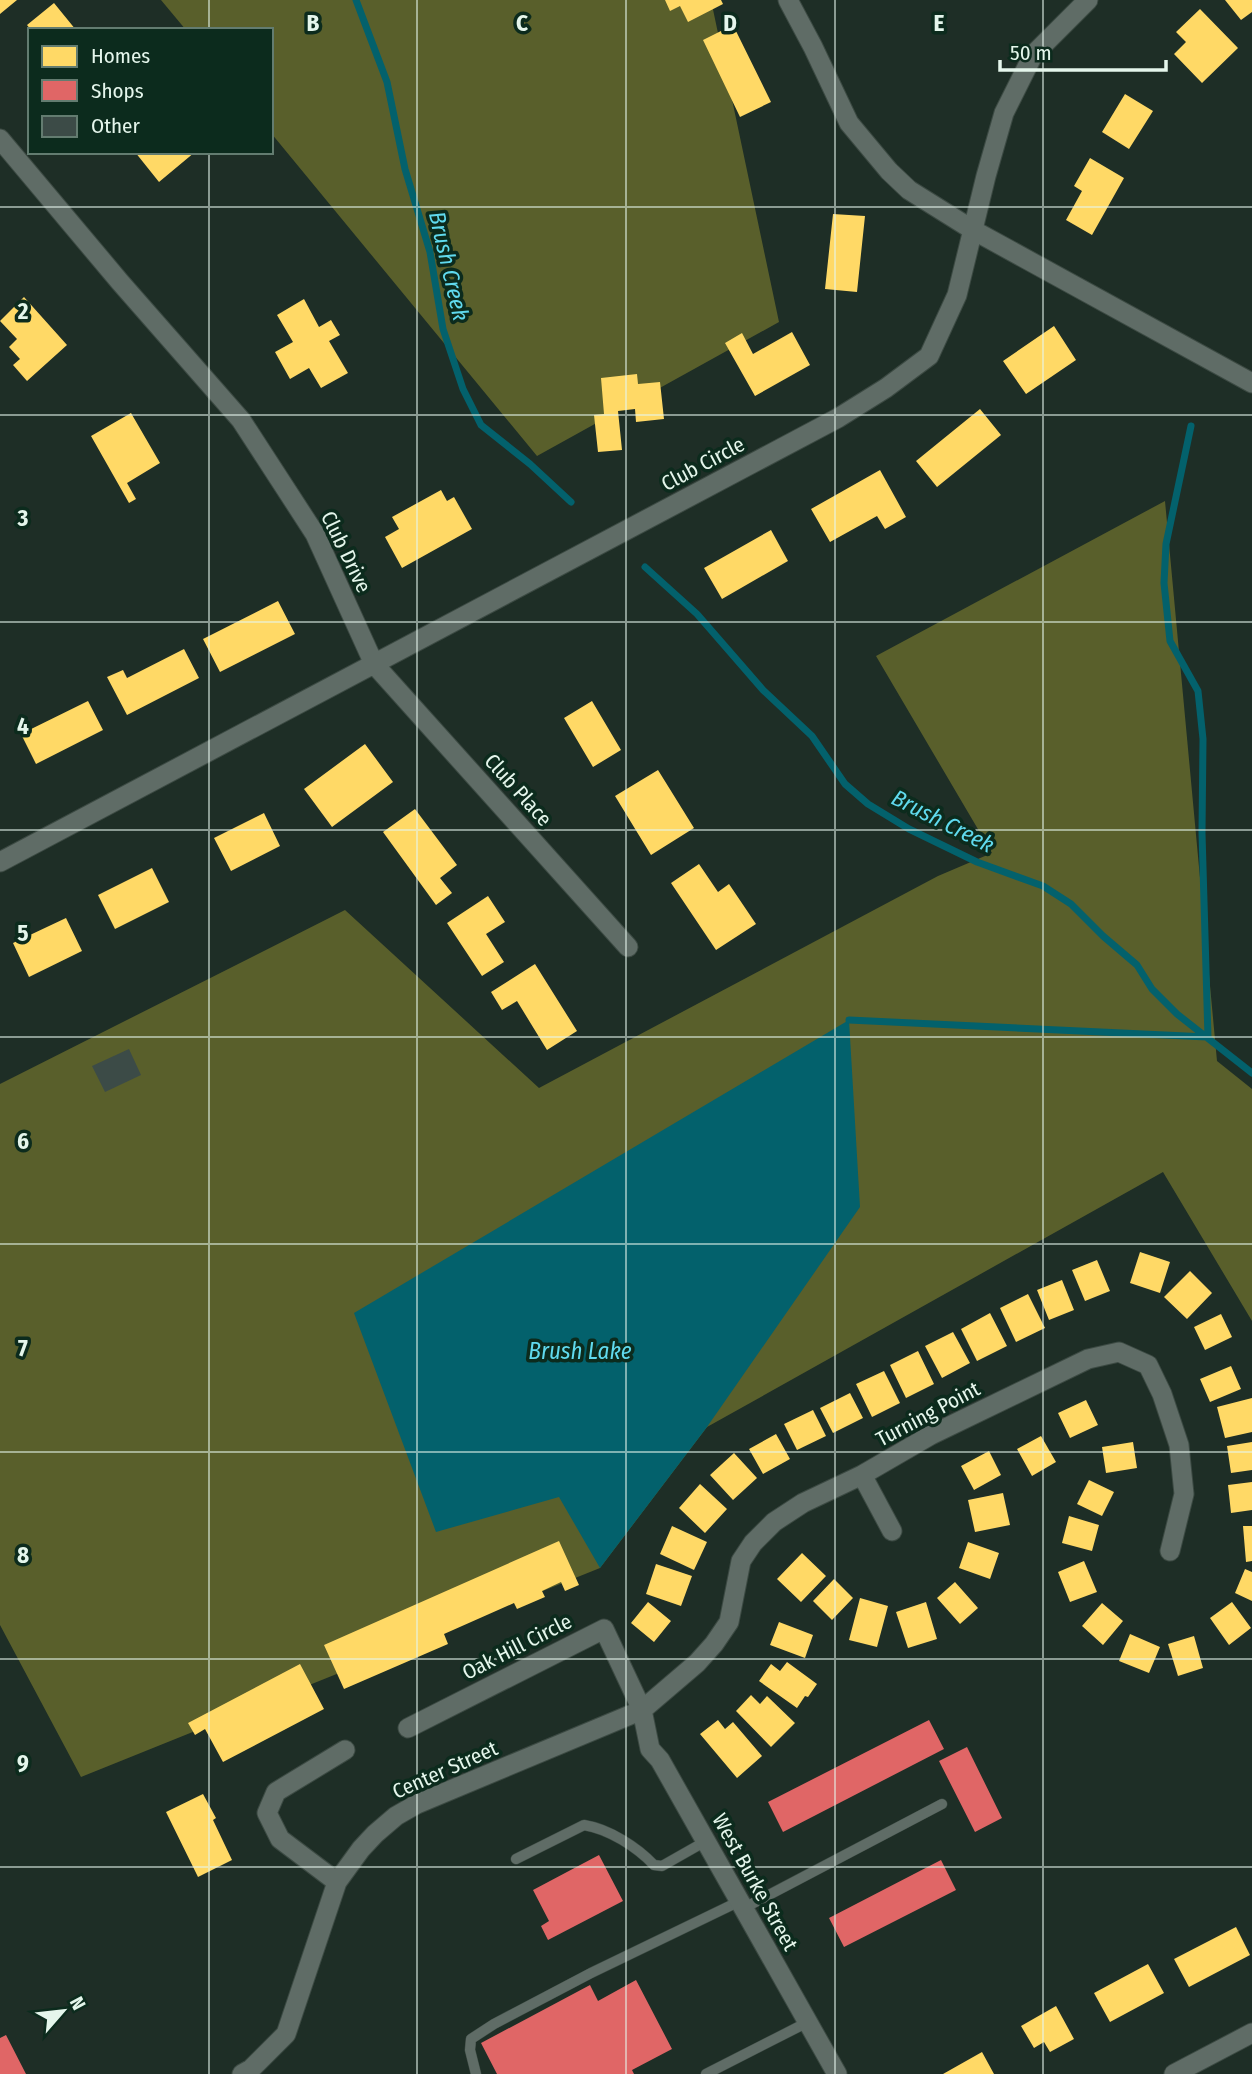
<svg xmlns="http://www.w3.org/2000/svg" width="1252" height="2074" font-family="'Fira Sans Condensed',sans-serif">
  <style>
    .forest { fill: #595f2b }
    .water { fill: #03616c }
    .homes { fill: #ffd966 }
    .shops { fill: #e06666 }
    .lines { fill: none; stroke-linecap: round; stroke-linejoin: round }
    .stream { stroke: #03616c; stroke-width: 7 }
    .building { fill: #3c4b47 }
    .lane-casing { stroke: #3c4a43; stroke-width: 11 }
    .street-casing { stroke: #3c4a43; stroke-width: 21 }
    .lane { stroke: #5f6c66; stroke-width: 10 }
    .street { stroke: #5f6c66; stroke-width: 19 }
    .grid { fill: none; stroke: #e5f6ec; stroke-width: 2; stroke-opacity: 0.55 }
    .labels { text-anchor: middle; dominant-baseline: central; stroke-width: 7; stroke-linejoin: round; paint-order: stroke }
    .street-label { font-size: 21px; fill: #e5f6ec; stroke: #0c2b1d }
    .water-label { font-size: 23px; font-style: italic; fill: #60daee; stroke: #0c2b1d }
    .grid-label { font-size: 23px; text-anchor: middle; font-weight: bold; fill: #e5f6ec; stroke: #0c2b1d; stroke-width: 7; stroke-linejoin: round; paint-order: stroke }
  </style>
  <rect width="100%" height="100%" fill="#1e2e26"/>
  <path class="forest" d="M 161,0 L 711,0 L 779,322 L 537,456 L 271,133 L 271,30 L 186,30 Z
    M 1165,501 L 1217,1061 L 1252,1089 L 1252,1321 L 1163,1172 L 707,1427 L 600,1568 L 81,1777 L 0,1625 L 0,1084 L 345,910 L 539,1088 L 938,876 L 992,853 L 876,656 Z"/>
  <path class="water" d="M 849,1020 L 860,1207 L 707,1427 L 600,1568 L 559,1497 L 436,1532 L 354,1313 Z"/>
  <path class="homes" d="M 0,0 L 17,0 L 0,14 Z
    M 665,0 L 721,0 L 723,4 L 688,22 L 680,6 L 670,11 Z
    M 1225,0 L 1252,0 L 1252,12 L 1241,20 Z
    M 54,3 L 76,30 L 31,30 L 27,25 Z
    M 1200,9 L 1238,48 L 1202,83 L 1174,54 L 1186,42 L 1176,32 Z
    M 733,25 L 771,102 L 740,117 L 703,40 Z
    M 1125,94 L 1153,111 L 1129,149 L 1102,132 Z
    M 135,152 L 195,152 L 159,182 Z
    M 1090,158 L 1124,178 L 1092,235 L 1066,220 L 1082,191 L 1074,186 Z
    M 833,214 L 865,216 L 857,292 L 825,289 Z
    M 24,297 L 67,345 L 27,381 L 13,365 L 20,359 L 9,347 L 17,339 L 0,321 Z
    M 304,299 L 319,327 L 331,320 L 340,335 L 329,341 L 348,373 L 321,388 L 309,368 L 290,379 L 275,352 L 293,342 L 277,315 Z
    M 1054,326 L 1076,360 L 1026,394 L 1003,361 Z
    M 792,332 L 810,365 L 755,396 L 725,343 L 742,333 L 753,354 Z
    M 637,374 L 638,384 L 660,382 L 664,419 L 636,422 L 635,409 L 618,411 L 622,450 L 598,452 L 594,415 L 604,414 L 601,378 Z
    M 980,409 L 1001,435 L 937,487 L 916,461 Z
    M 131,413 L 160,463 L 127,483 L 136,499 L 129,503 L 91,436 Z
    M 880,470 L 906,517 L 885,529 L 877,516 L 830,542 L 811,509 Z
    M 441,490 L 447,501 L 454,497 L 472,529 L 402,568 L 385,537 L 399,529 L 392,517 Z
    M 771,530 L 788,561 L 722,599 L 704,568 Z
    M 278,601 L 295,634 L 220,672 L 203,639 Z
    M 184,649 L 199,678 L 127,715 L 107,677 L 123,670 L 127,678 Z
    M 88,701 L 103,730 L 36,764 L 21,734 Z
    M 592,701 L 621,750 L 593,767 L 564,718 Z
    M 365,744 L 393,782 L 332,827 L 304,789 Z
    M 658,770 L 694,828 L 651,855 L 615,796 Z
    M 415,809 L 457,865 L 440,878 L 452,893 L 436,905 L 383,832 Z
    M 264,813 L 280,846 L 231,871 L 214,838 Z
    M 699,864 L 718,892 L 729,884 L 756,924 L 716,950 L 671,883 Z
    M 152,868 L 169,902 L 115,929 L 98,895 Z
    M 488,896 L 505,922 L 486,934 L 504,962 L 482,976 L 447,923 Z
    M 66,918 L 82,951 L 29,977 L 13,943 Z
    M 535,964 L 577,1031 L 547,1050 L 517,1001 L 502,1010 L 491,992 Z
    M 1140,1252 L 1170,1262 L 1160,1293 L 1130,1283 Z
    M 1097,1260 L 1110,1291 L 1085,1301 L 1072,1270 Z
    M 1190,1271 L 1212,1293 L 1187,1319 L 1164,1297 Z
    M 1062,1280 L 1074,1310 L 1049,1320 L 1037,1290 Z
    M 1028,1294 L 1045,1328 L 1016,1342 L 1000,1308 Z
    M 990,1313 L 1007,1346 L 977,1361 L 961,1329 Z
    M 1221,1314 L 1232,1337 L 1205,1350 L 1194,1327 Z
    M 953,1332 L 970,1363 L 942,1378 L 925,1346 Z
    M 918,1351 L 934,1384 L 906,1398 L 890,1365 Z
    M 1231,1366 L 1241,1389 L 1210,1402 L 1200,1379 Z
    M 884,1371 L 900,1403 L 872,1417 L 856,1384 Z
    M 850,1393 L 863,1418 L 833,1433 L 820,1408 Z
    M 1252,1398 L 1252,1432 L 1225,1438 L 1217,1407 Z
    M 1086,1400 L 1098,1425 L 1070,1438 L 1058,1413 Z
    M 813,1410 L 826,1436 L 797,1450 L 784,1424 Z
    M 776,1434 L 790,1459 L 763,1474 L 749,1449 Z
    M 1041,1436 L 1056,1462 L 1032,1476 L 1017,1449 Z
    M 1133,1442 L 1137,1468 L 1106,1473 L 1102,1447 Z
    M 1252,1442 L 1252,1470 L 1231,1473 L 1227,1446 Z
    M 989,1451 L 1001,1475 L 974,1490 L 961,1466 Z
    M 734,1453 L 757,1478 L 733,1500 L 710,1475 Z
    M 1089,1480 L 1114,1492 L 1102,1516 L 1077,1504 Z
    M 1252,1482 L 1252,1510 L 1231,1513 L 1228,1485 Z
    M 700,1484 L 727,1509 L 705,1533 L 679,1508 Z
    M 1003,1493 L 1010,1525 L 975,1532 L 968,1500 Z
    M 1069,1516 L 1099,1525 L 1092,1551 L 1062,1543 Z
    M 672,1526 L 707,1542 L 694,1570 L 660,1554 Z
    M 1243,1526 L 1252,1526 L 1252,1561 L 1246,1562 Z
    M 559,1541 L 579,1585 L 565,1591 L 561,1582 L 542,1591 L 545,1597 L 517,1609 L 514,1603 L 444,1634 L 448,1644 L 344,1689 L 324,1645 Z
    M 968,1542 L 999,1553 L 990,1579 L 959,1568 Z
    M 802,1553 L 826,1576 L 801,1602 L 777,1579 Z
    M 1084,1561 L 1097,1592 L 1070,1602 L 1058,1572 Z
    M 656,1564 L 692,1576 L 681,1606 L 646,1594 Z
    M 1245,1569 L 1252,1572 L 1252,1601 L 1235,1593 Z
    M 834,1579 L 853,1598 L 832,1620 L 813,1601 Z
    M 955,1582 L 978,1608 L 960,1624 L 937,1598 Z
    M 860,1598 L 888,1606 L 877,1647 L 849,1640 Z
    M 648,1602 L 671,1621 L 654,1642 L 631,1623 Z
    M 926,1602 L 937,1639 L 908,1648 L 896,1612 Z
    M 1232,1602 L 1251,1628 L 1229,1645 L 1210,1618 Z
    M 1102,1603 L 1123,1621 L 1103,1645 L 1082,1626 Z
    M 779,1622 L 813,1635 L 805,1658 L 770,1645 Z
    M 1130,1634 L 1160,1647 L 1149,1673 L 1119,1661 Z
    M 1194,1636 L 1203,1668 L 1178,1676 L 1168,1644 Z
    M 787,1662 L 817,1684 L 808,1697 L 805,1696 L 797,1708 L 759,1681 L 771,1664 L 780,1671 Z
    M 300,1664 L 324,1709 L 223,1762 L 205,1729 L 195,1735 L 188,1723 Z
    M 751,1695 L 760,1704 L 767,1696 L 795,1723 L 771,1747 L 736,1711 Z
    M 718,1720 L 725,1729 L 733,1722 L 762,1756 L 737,1778 L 700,1734 Z
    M 203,1794 L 216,1818 L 213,1820 L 232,1860 L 198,1877 L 166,1812 Z
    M 1236,1927 L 1250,1955 L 1189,1987 L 1174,1959 Z
    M 1148,1964 L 1164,1993 L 1110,2022 L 1094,1993 Z
    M 1056,2006 L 1074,2039 L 1050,2052 L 1044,2042 L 1034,2048 L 1021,2026 Z
    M 982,2052 L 994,2074 L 943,2074 Z"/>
  <path class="shops" d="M 929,1720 L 944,1749 L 783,1832 L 768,1802 Z
    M 967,1747 L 1002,1818 L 975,1832 L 939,1761 Z
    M 599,1855 L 623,1901 L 548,1940 L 541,1926 L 549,1921 L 533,1890 Z
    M 941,1860 L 956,1890 L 844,1947 L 829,1918 Z
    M 636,1980 L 672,2049 L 632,2070 L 634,2074 L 497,2074 L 481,2043 L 590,1985 L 598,2001 Z
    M 6,2035 L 26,2074 L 0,2074 L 0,2038 Z"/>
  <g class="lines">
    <path class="stream" d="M 356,0 L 387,82 L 405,169 L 430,252 L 443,329 L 463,389 L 481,425 L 530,464 L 571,502
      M 1191,426 L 1166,544 L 1164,583 L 1170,641 L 1198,691 L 1203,739 L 1202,833 L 1208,1037
      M 645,567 L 697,614 L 763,690 L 812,736 L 845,784 L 868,804 L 909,829 L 977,862 L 1043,886 L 1071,904 L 1103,936 L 1137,965 L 1152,989 L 1177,1014 L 1252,1073
      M 849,1020 L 1207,1037"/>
  </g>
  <path class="building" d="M 129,1049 L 141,1075 L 105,1092 L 92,1066 Z"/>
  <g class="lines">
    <g class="lane-casing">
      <path id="lane" d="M 516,1859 L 584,1825 C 609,1829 637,1847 654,1865 L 662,1866 L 706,1841
        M 744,1908 L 942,1804
        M 476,2074 L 470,2050 L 471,2039 L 494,2024 L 591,1973 L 740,1901
        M 706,2074 L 808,2022"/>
    </g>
    <g class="street-casing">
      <path id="street" d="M 788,0 L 813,47 L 849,123 L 889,171 L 909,190 L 973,230 L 1252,383
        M 0,139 L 120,282 L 241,420 L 315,534 L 374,664 L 628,947
        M 0,862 L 838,418 L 886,388 L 929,356 L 957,295 L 986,176 L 1004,113 L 1033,55 L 1088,0
        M 862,1475 L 892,1531
        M 408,1728 L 604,1629 L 642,1710 L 650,1749 L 660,1760 L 837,2074
        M 337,1882 L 280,1839 L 267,1813 L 276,1792 L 345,1750
        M 242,2074 L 251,2069 L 286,2034 L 337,1882 L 361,1849 L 375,1834 L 396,1816 L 417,1804 L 642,1710 L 697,1663 L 714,1644 L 729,1622 L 741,1561 L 753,1543 L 774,1522 L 803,1503 L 862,1475 L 931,1435 L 1088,1359 L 1119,1352 L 1148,1365 L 1162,1394 L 1179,1445 L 1184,1494 L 1170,1551
        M 1174,2074 L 1252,2033"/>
    </g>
    <use href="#lane" class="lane"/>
    <use href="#street" class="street"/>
  </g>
  <path class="grid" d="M 209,0 L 209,30M 417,0 L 417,2074M 626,0 L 626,2074M 835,0 L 835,2074M 1043,0 L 1043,2074M 209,152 L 209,2074M 0,207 L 1252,207M 0,415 L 1252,415M 0,622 L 1252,622M 0,830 L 1252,830M 0,1037 L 1252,1037M 0,1244 L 1252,1244M 0,1452 L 1252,1452M 0,1659 L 1252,1659M 0,1867 L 1252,1867"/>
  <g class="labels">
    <g class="street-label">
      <text transform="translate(703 464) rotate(-28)">Club Circle</text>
      <text transform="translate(346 552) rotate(64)">Club Drive</text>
      <text transform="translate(518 790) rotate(48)">Club Place</text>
      <text transform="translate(928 1414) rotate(-28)">Turning Point</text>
      <text transform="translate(517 1647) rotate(-27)">Oak Hill Circle</text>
      <text transform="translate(445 1770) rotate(-24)">Center Street</text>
      <text transform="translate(755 1882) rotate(61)">West Burke Street</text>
    </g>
    <g class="water-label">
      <text transform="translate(449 266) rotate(77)">Brush Creek</text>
      <text transform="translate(943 821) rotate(27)">Brush Creek</text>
      <text x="580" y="1351">Brush Lake</text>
    </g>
  </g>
  <g class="grid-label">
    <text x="313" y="31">B</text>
    <text x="522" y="31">C</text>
    <text x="730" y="31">D</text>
    <text x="939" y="31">E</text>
    <text x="23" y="319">2</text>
    <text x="23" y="526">3</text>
    <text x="23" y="734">4</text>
    <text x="23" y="941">5</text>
    <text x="23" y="1149">6</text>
    <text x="23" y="1356">7</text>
    <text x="23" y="1563">8</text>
    <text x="23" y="1771">9</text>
  </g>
  <rect x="28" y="28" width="245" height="126" fill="#0c2b1d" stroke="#637c70" stroke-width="2"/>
  <rect x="42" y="46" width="35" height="21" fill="#ffd966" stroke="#637c70" stroke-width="2"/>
  <text x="91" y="63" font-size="21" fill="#e5f6ec">Homes</text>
  <rect x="42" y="80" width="35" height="21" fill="#e06666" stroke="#637c70" stroke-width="2"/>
  <text x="91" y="98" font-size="21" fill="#e5f6ec">Shops</text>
  <rect x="42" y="116" width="35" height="21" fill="#3c4b47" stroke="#637c70" stroke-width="2"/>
  <text x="91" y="133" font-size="21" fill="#e5f6ec">Other</text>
  <g transform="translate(63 2011) rotate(62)" stroke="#0c2b1d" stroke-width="5" paint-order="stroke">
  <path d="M0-5L12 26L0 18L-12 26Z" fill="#e5f6ec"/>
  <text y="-10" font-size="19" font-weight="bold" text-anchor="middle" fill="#e5f6ec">N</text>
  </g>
  <path d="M1000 60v10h166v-10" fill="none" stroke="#e5f6ec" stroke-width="3.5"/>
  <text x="1010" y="60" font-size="21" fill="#e5f6ec" stroke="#0c2b1d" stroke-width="5" paint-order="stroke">50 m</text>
</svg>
